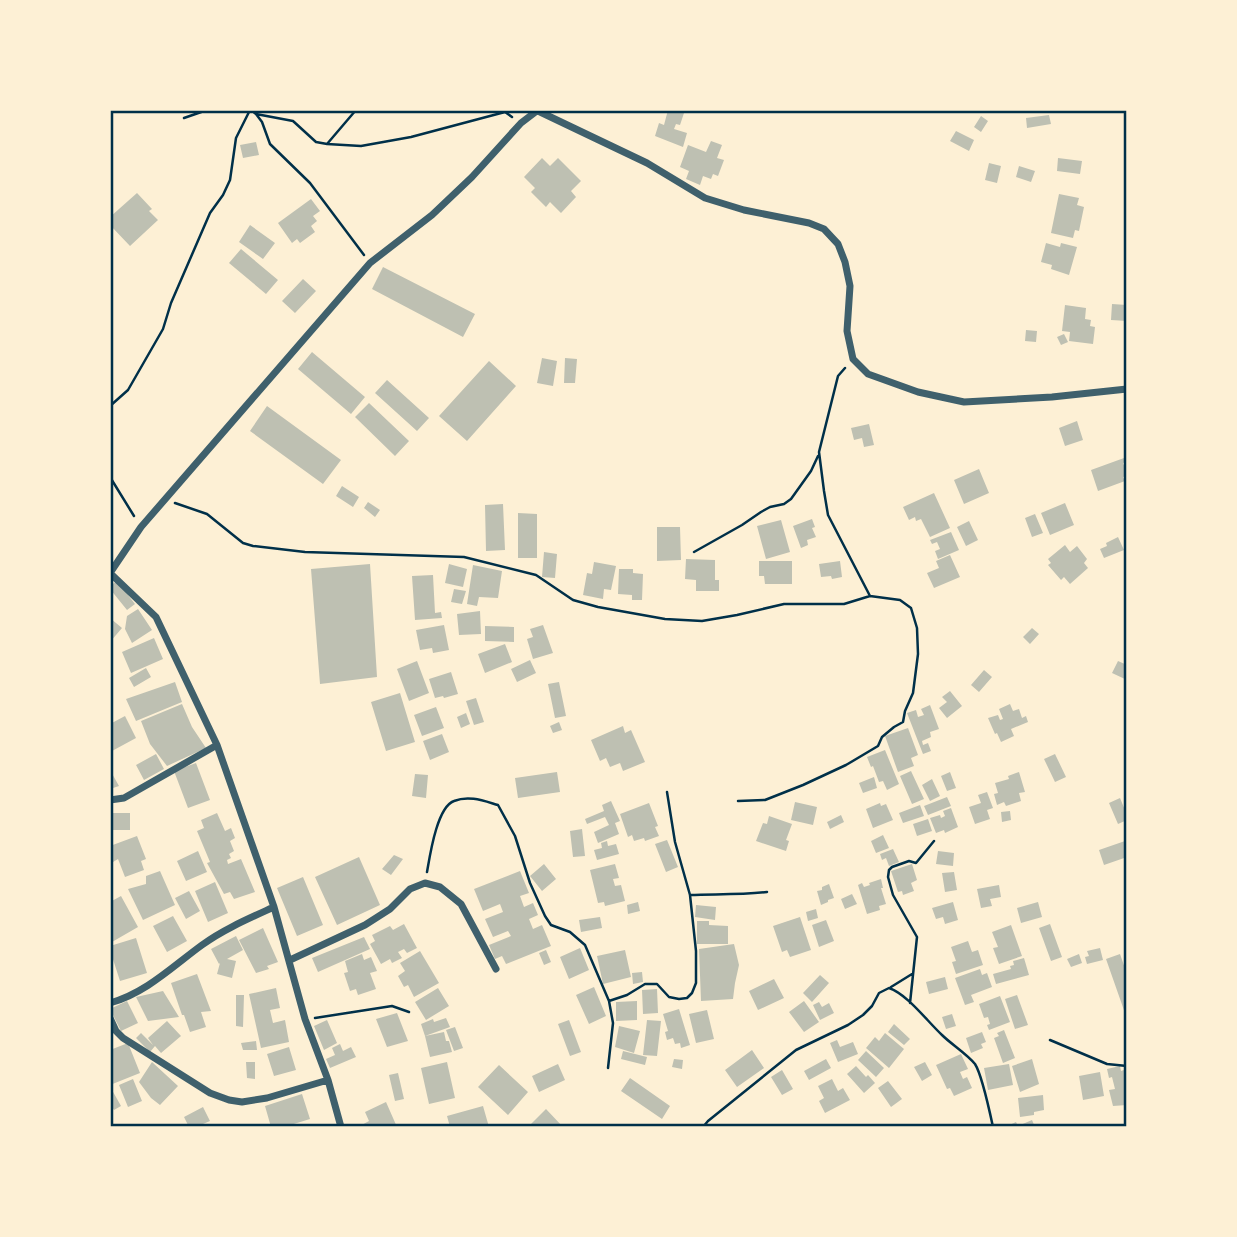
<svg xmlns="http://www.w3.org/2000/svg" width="1237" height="1237" font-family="'PT Sans Narrow',sans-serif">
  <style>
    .building { fill: #bec0b2 }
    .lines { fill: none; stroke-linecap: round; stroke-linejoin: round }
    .path { stroke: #003049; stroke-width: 2.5 }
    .minor { stroke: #3f606c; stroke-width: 7 }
    .neatline { fill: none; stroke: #003049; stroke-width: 2.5 }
  </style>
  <rect width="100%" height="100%" fill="#fdf0d5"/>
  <path class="building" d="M 668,110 L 685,110 L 680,125 L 676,124 L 674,129 L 687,133 L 683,147 L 655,136 L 659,123 L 664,125 Z
    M 1049,115 L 1051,124 L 1027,128 L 1026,118 Z
    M 981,116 L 988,121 L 981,132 L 974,127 Z
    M 956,131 L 974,140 L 969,151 L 950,141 Z
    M 711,141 L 722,145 L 717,158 L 724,160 L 718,176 L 713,174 L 711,179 L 703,176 L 700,185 L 686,179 L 689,171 L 680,167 L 688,145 L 706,152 Z
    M 256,142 L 259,155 L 243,158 L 240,145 Z
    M 542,158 L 550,166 L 558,158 L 581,181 L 571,191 L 576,197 L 561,213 L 550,202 L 546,207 L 531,192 L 535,188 L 524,177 Z
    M 1058,158 L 1082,161 L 1080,174 L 1057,171 Z
    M 989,163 L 1001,166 L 997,183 L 985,180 Z
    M 1019,166 L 1035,171 L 1031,182 L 1016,177 Z
    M 137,193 L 152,209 L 149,211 L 158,220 L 130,246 L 110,225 L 110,217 Z
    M 1059,194 L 1079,198 L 1077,205 L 1084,207 L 1079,231 L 1075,230 L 1073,238 L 1051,233 Z
    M 311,199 L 320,211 L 313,216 L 317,221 L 311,226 L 315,232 L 300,243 L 297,239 L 292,243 L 278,223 Z
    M 250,225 L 275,243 L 263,259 L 239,242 Z
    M 1046,243 L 1060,247 L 1061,243 L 1077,247 L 1069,275 L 1051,269 L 1052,265 L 1041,262 Z
    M 241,249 L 278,280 L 266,294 L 229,263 Z
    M 383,267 L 475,314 L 463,337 L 372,289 Z
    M 303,279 L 316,291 L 295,313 L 282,301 Z
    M 1112,304 L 1127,305 L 1127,321 L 1111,320 Z
    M 1065,305 L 1086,308 L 1085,319 L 1091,320 L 1090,326 L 1095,327 L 1093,344 L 1069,341 L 1070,332 L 1062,331 Z
    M 1026,330 L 1037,331 L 1036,342 L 1025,341 Z
    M 1064,334 L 1068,342 L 1061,345 L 1057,337 Z
    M 312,352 L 365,397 L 351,414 L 298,369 Z
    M 542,358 L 557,361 L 553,386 L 537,383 Z
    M 565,358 L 577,359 L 575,383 L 564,383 Z
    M 489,361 L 516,386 L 467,441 L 439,416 Z
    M 387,380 L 429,418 L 417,431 L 375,393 Z
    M 369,403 L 409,441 L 395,456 L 355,417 Z
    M 267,406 L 341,460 L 323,484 L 250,431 Z
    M 1077,421 L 1083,440 L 1065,446 L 1059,428 Z
    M 869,424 L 874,445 L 864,447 L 862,438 L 854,440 L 851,428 Z
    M 1124,458 L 1126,462 L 1123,463 L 1127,473 L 1127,476 L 1123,477 L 1125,481 L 1098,491 L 1091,470 Z
    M 979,469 L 989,493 L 964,504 L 954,480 Z
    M 342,486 L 359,497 L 353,507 L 336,496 Z
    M 934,493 L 950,528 L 930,537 L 921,519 L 916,521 L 915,517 L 909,520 L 903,507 Z
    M 368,502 L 380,510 L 375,517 L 364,508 Z
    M 1065,503 L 1074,525 L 1050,535 L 1041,513 Z
    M 503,504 L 505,550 L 486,551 L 485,505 Z
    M 518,513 L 537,514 L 537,558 L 518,558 Z
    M 1035,514 L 1043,533 L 1032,537 L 1025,518 Z
    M 812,519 L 815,527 L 812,528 L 816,537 L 807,540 L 808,545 L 801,548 L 793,526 Z
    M 781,520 L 790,552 L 766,559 L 757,526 Z
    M 969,521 L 978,540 L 966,546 L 957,527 Z
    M 657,527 L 680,527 L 681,560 L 657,561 Z
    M 951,532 L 959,550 L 938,559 L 935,551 L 940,549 L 937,542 L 932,544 L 930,540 Z
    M 1118,537 L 1124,550 L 1104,558 L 1100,549 L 1107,546 L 1106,543 Z
    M 1065,545 L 1070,552 L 1077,546 L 1087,559 L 1084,563 L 1088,568 L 1070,584 L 1064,577 L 1061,580 L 1048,565 L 1051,563 L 1048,559 Z
    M 544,552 L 557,554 L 555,578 L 542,577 Z
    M 950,555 L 960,577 L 934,588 L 927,573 L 939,568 L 936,561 Z
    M 686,559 L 715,560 L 715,580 L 719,580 L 719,591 L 696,591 L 696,580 L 685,579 Z
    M 759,561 L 792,561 L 792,584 L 765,584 L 764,576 L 759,576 Z
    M 840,561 L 842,577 L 832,579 L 831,576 L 821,577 L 819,564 Z
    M 594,562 L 616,566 L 611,590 L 604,589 L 603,599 L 583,595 L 587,573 L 592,574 Z
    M 370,564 L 377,677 L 320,684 L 311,569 Z
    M 449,564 L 467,569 L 463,587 L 445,583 Z
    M 473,565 L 502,571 L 498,598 L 479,597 L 477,606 L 467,604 Z
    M 619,569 L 633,569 L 633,573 L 643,574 L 642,600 L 632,600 L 632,595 L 618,594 Z
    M 433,575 L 435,613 L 441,612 L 442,618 L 415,620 L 412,576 Z
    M 117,581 L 135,604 L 127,610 L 110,589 L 110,586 Z
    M 454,589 L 466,591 L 462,604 L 451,602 Z
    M 138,609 L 152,630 L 132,643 L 125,629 L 127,616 Z
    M 480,611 L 481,634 L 459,635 L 457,614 Z
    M 110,618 L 122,628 L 110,642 Z
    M 444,625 L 449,650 L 433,653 L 432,648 L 420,650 L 416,630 Z
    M 543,625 L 553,653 L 533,659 L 527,639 L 533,637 L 530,629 Z
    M 485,626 L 514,627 L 514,642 L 485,641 Z
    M 1032,628 L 1039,634 L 1030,644 L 1023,637 Z
    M 154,638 L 163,659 L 131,673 L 122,652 Z
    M 505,644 L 512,662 L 485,673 L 478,654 Z
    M 530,660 L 536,673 L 517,682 L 511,669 Z
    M 417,661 L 429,693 L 409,701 L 397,669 Z
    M 1118,661 L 1127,665 L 1127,680 L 1112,673 Z
    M 146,668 L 151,677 L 134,687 L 129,678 Z
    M 984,670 L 992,677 L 979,692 L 971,685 Z
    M 451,672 L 458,694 L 444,698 L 443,696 L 435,698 L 429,679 Z
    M 175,682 L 182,702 L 136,721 L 126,699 Z
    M 559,682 L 566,716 L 555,718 L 548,684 Z
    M 950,691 L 962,706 L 947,718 L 939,708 L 947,702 L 942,697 Z
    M 400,693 L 415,742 L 386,751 L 371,702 Z
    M 476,698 L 484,722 L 474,725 L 466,701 Z
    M 182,704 L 192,727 L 206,748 L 167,766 L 150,744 L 141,721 Z
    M 1010,704 L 1013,711 L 1019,709 L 1022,718 L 1026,716 L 1028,722 L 1011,729 L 1014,736 L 1001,742 L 997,733 L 995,734 L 988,718 L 998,715 L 1000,720 L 1003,719 L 999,709 Z
    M 930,705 L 939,729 L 930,732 L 931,737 L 922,741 L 923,745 L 928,743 L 931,751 L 923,754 L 907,713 L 916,710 L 918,717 L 924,715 L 921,709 Z
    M 436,707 L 444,728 L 422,736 L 414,715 Z
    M 466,713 L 470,724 L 461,728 L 457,717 Z
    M 125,716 L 136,738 L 112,751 L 110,746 L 110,724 Z
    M 559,722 L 562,730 L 553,733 L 550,726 Z
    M 623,726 L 625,733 L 631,730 L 645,762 L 623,771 L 620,763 L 610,767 L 606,758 L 600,761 L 591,740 Z
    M 908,728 L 918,755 L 911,758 L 914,766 L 898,772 L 885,736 Z
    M 442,734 L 449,752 L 430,760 L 423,741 Z
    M 885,750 L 899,784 L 887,790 L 883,781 L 879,782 L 873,766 L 871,767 L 867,757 Z
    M 156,754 L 164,769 L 144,780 L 136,765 Z
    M 1055,754 L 1066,777 L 1055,782 L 1044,759 Z
    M 196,763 L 210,800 L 188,808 L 174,771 Z
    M 110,770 L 119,786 L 110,789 Z
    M 911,771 L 924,799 L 912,804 L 900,776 Z
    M 557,772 L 560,792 L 518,798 L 515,778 Z
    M 950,772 L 956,788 L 947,791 L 941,776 Z
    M 1019,772 L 1025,792 L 1019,793 L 1021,801 L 1006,806 L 1004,802 L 997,805 L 994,794 L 998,793 L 995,783 L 1009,779 L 1008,776 Z
    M 415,774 L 428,775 L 426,798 L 412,796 Z
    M 874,777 L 877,788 L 863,793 L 859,783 Z
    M 932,779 L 940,796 L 930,801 L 922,785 Z
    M 987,792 L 993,808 L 987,810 L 990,819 L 975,824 L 969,807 L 981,803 L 978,795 Z
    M 947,797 L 951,806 L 928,815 L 924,806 Z
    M 1120,798 L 1127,815 L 1127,820 L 1118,824 L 1109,803 Z
    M 611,801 L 620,821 L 615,823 L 619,834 L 598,843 L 594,832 L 609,825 L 605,817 L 587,824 L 585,819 L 604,811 L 602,805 Z
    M 795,802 L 817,807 L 813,825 L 791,820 Z
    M 649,803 L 658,826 L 655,827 L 659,836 L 645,841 L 644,838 L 634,841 L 632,835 L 628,837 L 620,814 Z
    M 880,803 L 881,806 L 886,804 L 893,820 L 873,828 L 866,809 Z
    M 920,805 L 924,816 L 903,823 L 899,813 Z
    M 951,808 L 958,827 L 945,833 L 944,830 L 936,833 L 930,818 L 940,815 L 941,818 L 945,816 L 943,811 Z
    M 1010,811 L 1011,820 L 1002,822 L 1001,812 Z
    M 110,813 L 130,813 L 130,830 L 110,830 Z
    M 217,813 L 225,831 L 231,828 L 235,838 L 230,841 L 234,851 L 229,854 L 231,858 L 227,860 L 228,864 L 241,859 L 255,892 L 234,899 L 230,892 L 224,894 L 207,863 L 210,862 L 197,831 L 204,828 L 201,820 Z
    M 841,815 L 844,822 L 830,829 L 827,822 Z
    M 769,816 L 792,824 L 786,840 L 789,841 L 786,851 L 756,841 L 763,823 L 767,824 Z
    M 928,819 L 932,831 L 917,836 L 913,824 Z
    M 582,829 L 585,856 L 573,857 L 570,831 Z
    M 883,835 L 889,848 L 876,853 L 871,841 Z
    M 137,836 L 146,859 L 141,861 L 144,870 L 125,877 L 118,859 L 113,862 L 110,855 L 110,846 Z
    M 667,840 L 678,867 L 666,872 L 655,844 Z
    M 607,841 L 608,846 L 616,844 L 619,854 L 597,860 L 594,850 L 602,848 L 601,843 Z
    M 1125,841 L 1127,857 L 1104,865 L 1099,850 Z
    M 893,849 L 899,862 L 889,866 L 886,858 L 882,860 L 880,854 Z
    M 198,851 L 207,872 L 186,881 L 177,861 Z
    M 938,851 L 954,853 L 953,866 L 936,864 Z
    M 394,855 L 403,859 L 391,875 L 382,869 Z
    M 359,857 L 380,905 L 337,925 L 315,877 Z
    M 544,864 L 556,879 L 542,891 L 530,876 Z
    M 615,864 L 619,878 L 613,879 L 615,886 L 621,885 L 625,901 L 605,906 L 604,902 L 598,903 L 590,870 Z
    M 912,864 L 917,880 L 911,883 L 914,891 L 903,895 L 902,891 L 898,892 L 891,871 Z
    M 160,871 L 175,905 L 143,920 L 128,889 L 146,884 L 146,876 Z
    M 520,871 L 529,893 L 520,896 L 524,907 L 533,903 L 538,915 L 529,919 L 533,929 L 542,925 L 551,946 L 506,964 L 502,956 L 495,959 L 489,945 L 511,936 L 508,931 L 493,937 L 485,919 L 503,912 L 500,904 L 483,911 L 474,889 Z
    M 954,872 L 957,890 L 945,892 L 942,873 Z
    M 303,877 L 323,925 L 297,936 L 277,888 Z
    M 881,879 L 883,888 L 881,888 L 886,904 L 879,906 L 880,910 L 867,914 L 858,885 L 862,883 L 864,887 L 870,885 L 869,883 Z
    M 215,882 L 228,913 L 208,922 L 195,891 Z
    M 829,884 L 834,898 L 828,900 L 828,902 L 821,905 L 817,891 L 822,890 L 822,887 Z
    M 999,885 L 1001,897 L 990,899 L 992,906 L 981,908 L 977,889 Z
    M 189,891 L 200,911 L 186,919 L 175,898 Z
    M 852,894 L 857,904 L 845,909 L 841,899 Z
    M 121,896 L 138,927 L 112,942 L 110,938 L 110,902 Z
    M 638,902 L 640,911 L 628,914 L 627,905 Z
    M 953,902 L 958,920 L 945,924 L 943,917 L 936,919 L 932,908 Z
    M 1038,902 L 1042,917 L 1021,923 L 1017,908 Z
    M 696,905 L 716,907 L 715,920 L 695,917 Z
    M 816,909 L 818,918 L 808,921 L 806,912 Z
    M 173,916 L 187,941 L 167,952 L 153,926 Z
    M 600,917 L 602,928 L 581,932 L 579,920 Z
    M 800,917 L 811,950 L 790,957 L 787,950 L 782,952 L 773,926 Z
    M 826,920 L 834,941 L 819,947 L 812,925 Z
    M 697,921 L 709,921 L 709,925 L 728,926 L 728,944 L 697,944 Z
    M 404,924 L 417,948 L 407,953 L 404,949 L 398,952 L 402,958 L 392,963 L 390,959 L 381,964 L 370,944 L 375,941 L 372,935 L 390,926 L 393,930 Z
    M 1050,924 L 1062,957 L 1051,961 L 1039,928 Z
    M 1011,925 L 1022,956 L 999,964 L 993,948 L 998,947 L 992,932 Z
    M 263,928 L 278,962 L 267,966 L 269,969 L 256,973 L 239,940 Z
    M 236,936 L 243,950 L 227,959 L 236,961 L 232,978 L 217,974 L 220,963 L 219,964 L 211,949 Z
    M 364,937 L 370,949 L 318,972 L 312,958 Z
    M 136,938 L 147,973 L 120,981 L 110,950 L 110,946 Z
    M 968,941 L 972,952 L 978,950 L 983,965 L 956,974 L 952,962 L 956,961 L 951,947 Z
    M 734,944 L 739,965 L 735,983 L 733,999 L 701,1001 L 699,949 Z
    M 580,948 L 589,970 L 569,979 L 560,957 Z
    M 1100,948 L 1103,960 L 1087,964 L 1085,957 L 1089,956 L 1087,951 Z
    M 546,950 L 551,962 L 544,965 L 539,953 Z
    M 625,950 L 631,977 L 603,984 L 597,956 Z
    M 420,951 L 439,983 L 414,997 L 408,985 L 404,987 L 398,976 L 405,971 L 400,963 Z
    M 362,954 L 364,960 L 371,957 L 377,971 L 370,973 L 376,989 L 358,995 L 356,989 L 350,991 L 344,973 L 348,972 L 345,961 Z
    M 1079,954 L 1082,963 L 1071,967 L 1067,959 Z
    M 1120,954 L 1127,974 L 1126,1016 L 1106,959 Z
    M 1024,958 L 1029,975 L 996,984 L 993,974 L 1011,969 L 1010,966 L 1014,965 L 1013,961 Z
    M 980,969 L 982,975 L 987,973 L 992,987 L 971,995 L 974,1002 L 965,1005 L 955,978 Z
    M 642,972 L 643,982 L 633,984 L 632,973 Z
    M 197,974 L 211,1011 L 201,1012 L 206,1027 L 190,1032 L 184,1015 L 182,1015 L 171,983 Z
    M 820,975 L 829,983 L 812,1002 L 803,993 Z
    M 945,977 L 948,989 L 929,994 L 926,982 Z
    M 774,979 L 784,998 L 758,1010 L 749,991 Z
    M 594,987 L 606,1016 L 589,1024 L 576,995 Z
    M 276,988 L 280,1008 L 270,1010 L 273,1023 L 285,1020 L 289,1042 L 261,1048 L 249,994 Z
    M 438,988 L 449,1006 L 426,1020 L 415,1002 Z
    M 657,989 L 658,1013 L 643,1014 L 642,990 Z
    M 163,991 L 179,1017 L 148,1021 L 136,997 Z
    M 236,995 L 244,995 L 243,1027 L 236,1026 Z
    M 1017,995 L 1028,1025 L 1015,1029 L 1005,999 Z
    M 1000,996 L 1010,1022 L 989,1030 L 987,1025 L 990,1024 L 988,1017 L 984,1018 L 979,1004 Z
    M 127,1001 L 138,1023 L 121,1031 L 110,1009 Z
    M 637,1001 L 637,1020 L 616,1021 L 616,1002 Z
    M 804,1001 L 819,1022 L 804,1032 L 789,1012 Z
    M 819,1002 L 822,1007 L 829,1003 L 834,1013 L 820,1020 L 813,1005 Z
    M 679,1009 L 690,1045 L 681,1048 L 680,1043 L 675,1044 L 673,1038 L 667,1040 L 665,1032 L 668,1031 L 663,1014 Z
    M 707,1010 L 714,1039 L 696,1043 L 689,1014 Z
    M 397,1013 L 408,1041 L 387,1047 L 376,1019 Z
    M 952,1014 L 956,1026 L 946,1029 L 942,1017 Z
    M 446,1018 L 450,1027 L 425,1036 L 421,1024 L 433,1019 L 434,1022 Z
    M 327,1020 L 337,1043 L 324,1050 L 314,1026 Z
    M 569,1020 L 581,1052 L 570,1056 L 558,1024 Z
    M 647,1020 L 661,1021 L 657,1056 L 643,1055 Z
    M 167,1021 L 181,1036 L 161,1053 L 155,1046 L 150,1052 L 136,1038 L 141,1033 L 153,1045 L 148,1038 Z
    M 894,1024 L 910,1039 L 904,1045 L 888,1032 Z
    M 619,1026 L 640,1031 L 634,1053 L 615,1047 Z
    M 455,1027 L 463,1048 L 454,1051 L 446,1030 Z
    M 1004,1030 L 1015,1058 L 1003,1063 L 994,1038 L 999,1036 L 997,1033 Z
    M 444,1032 L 446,1041 L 449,1041 L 452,1052 L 430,1057 L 425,1036 Z
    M 982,1032 L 986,1042 L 981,1044 L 983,1048 L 971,1053 L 966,1038 Z
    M 885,1033 L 904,1049 L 889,1068 L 866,1048 L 875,1037 L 879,1041 Z
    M 837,1040 L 840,1047 L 853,1042 L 858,1054 L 838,1062 L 830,1043 Z
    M 256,1041 L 257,1050 L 243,1050 L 241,1043 Z
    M 128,1043 L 140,1073 L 110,1085 L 110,1050 Z
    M 340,1044 L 343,1051 L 351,1047 L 356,1057 L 330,1068 L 326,1059 L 335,1055 L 332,1048 Z
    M 289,1047 L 296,1070 L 274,1076 L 267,1054 Z
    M 752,1050 L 764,1068 L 737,1087 L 725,1070 Z
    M 623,1051 L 647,1057 L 645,1065 L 621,1059 Z
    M 866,1051 L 884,1068 L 876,1077 L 858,1060 Z
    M 961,1054 L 968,1069 L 960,1072 L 963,1079 L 967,1077 L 972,1088 L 954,1096 L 950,1088 L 947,1089 L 936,1065 Z
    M 674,1059 L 683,1060 L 682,1069 L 672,1067 Z
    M 826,1059 L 831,1068 L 809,1080 L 804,1071 Z
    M 1032,1059 L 1039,1084 L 1020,1092 L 1012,1066 Z
    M 152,1062 L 178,1086 L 160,1105 L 151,1098 L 139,1082 Z
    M 246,1062 L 255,1062 L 255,1079 L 247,1078 Z
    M 447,1062 L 455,1098 L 429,1104 L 421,1068 Z
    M 925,1062 L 932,1075 L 922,1081 L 914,1067 Z
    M 558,1064 L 565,1080 L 539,1092 L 532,1076 Z
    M 1009,1064 L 1013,1085 L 988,1090 L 984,1068 Z
    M 499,1065 L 528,1092 L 508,1115 L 478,1087 Z
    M 856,1066 L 866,1077 L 868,1075 L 875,1083 L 864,1093 L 847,1074 Z
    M 1120,1066 L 1121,1071 L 1127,1069 L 1127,1105 L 1113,1106 L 1109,1090 L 1115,1089 L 1112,1077 L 1109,1078 L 1107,1069 Z
    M 782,1070 L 793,1089 L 782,1095 L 771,1077 Z
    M 1100,1072 L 1104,1096 L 1083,1100 L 1079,1076 Z
    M 398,1073 L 404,1099 L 395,1101 L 389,1075 Z
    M 630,1078 L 670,1106 L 662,1119 L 621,1091 Z
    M 133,1079 L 142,1101 L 128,1107 L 119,1085 Z
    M 832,1079 L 838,1091 L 843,1088 L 850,1100 L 825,1113 L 819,1101 L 824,1098 L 818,1086 Z
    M 888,1081 L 902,1099 L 891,1107 L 878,1088 Z
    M 112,1090 L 121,1106 L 114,1110 L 110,1104 L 110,1091 Z
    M 302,1094 L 310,1119 L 284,1127 L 271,1127 L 265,1106 Z
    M 1043,1095 L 1044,1110 L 1034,1112 L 1034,1115 L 1020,1117 L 1018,1098 Z
    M 386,1102 L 397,1127 L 358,1127 L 369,1121 L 365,1112 Z
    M 483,1106 L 489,1127 L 450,1127 L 447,1116 Z
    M 203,1107 L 210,1121 L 203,1124 L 204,1127 L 189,1127 L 184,1117 Z
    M 546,1109 L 563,1127 L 528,1127 Z
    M 1032,1120 L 1035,1127 L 1005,1127 L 1016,1122 L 1018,1126 Z"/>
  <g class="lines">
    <path class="path" d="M 251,110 L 256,114 L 262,122 L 270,144 L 310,183 L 364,255
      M 256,114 L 293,121 L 316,142 L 327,144 L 361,146 L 411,137 L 505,112 L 512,117
      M 184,118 L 207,110
      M 327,144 L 356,110
      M 845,368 L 838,376 L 819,452 L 824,491 L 828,515 L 870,596
      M 110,406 L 128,390 L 163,329 L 171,303 L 210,213 L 223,195 L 230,180 L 236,138 L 250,110
      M 110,477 L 134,516
      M 175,503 L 207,514 L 243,543 L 253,546 L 305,552 L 464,557 L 536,575 L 573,600 L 598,607 L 665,619 L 702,621 L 737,615 L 784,604 L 844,604 L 870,596 L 900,600 L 911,608 L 917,628 L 918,654 L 913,693 L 905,711 L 903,722 L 894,727 L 882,737 L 878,746 L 846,765 L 803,785 L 765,800 L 738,801
      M 694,552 L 742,525 L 761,512 L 770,507 L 784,504 L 791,499 L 811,471 L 818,456
      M 427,872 C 430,855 437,807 454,801 C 469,795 484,801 498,805 L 515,836 L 530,883 L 545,916 L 551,925 L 570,932 L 585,945 L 609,1001 L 613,1023 L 608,1068
      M 690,895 C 716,894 741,895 767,892
      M 891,987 L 912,974
      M 609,1001 L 627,995 L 645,984 L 657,984 L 669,997 L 679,999 L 687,998 L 692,993 L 696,983 L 696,951 L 690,895 L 675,842 L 667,792
      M 910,1003 L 917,937 L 893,895 L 888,877 L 889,870 L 892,867 L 909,861 L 916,863 L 934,841
      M 315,1018 L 392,1006 L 409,1012
      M 1050,1040 L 1107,1064 L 1127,1066
      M 703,1127 L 708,1121 L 796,1050 L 848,1025 L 863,1015 L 872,1006 L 879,993 L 889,988 C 907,994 927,1021 942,1035 C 951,1044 967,1054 975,1064 C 982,1075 990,1113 993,1127"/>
    <path class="minor" d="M 538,111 L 647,163 L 705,198 L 744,210 L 809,223 L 824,229 L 838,244 L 845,262 L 850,286 L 847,331 L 853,359 L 868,374 L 918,392 L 964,402 L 1052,397 L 1127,389
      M 110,573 L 141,527 L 370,263 L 432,215 L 472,177 L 521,123 L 538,110
      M 110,573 L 156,617 L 217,745 L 274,907 L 305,1019 L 328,1080 L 341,1127
      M 110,800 L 124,798 L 217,745
      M 290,960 L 365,925 L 390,909 L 410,889 L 425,883 L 440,887 L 461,904 L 496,969
      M 110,1003 C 146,993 173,966 202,945 C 224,929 250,918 274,907
      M 110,1018 L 116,1031 L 123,1038 L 210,1093 L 229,1100 L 242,1102 L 267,1098 L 328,1080"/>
  </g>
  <rect width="1237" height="1237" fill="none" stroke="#fdf0d5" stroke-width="224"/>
  <rect x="112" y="112" width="1013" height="1013" class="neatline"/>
</svg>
